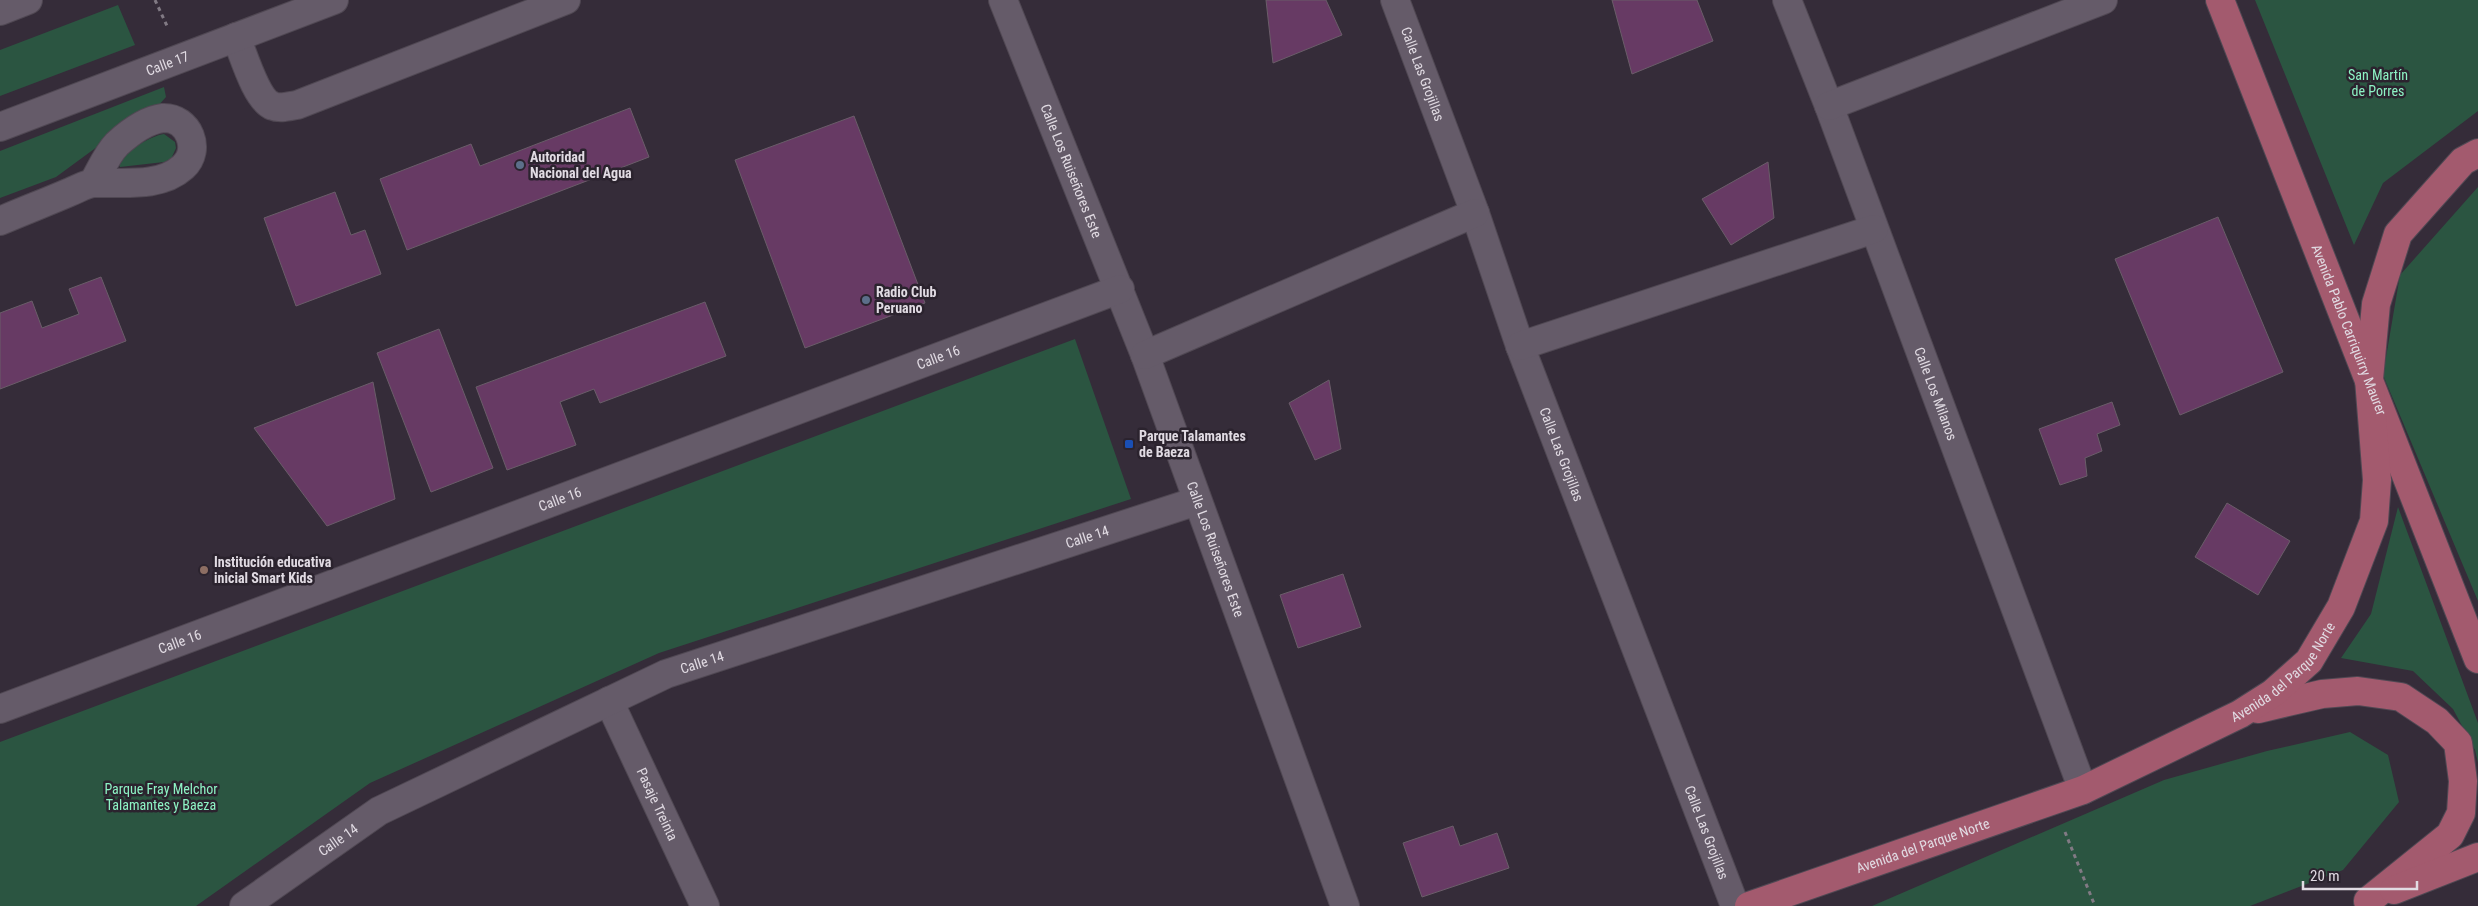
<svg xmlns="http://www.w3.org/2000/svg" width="2478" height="906" font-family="'Roboto Condensed',sans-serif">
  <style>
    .green { fill: #2b5541 }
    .building { fill: #673a64; stroke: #6a5d69 }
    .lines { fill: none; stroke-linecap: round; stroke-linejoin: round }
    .minor-casing { stroke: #504853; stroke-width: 30 }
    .major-casing { stroke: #504853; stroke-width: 30 }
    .path { stroke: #817a84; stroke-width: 3; stroke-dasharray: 4 4; stroke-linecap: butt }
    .minor { stroke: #655b69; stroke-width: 28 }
    .major { stroke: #a35a6e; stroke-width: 28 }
    .service-dot { fill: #5c6f8a; stroke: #2b232e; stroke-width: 2 }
    .transit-dot { fill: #1a4fb4; stroke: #2b232e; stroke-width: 2 }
    .education-dot { fill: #8d6e63; stroke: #2b232e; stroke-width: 2 }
    .labels { text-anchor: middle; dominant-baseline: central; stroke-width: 5; stroke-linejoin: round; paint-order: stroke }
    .street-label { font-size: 14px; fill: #e1dbe3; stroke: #2b232e }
    .park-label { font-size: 14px; fill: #8df3c4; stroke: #2b232e }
    .poi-label { font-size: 14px; font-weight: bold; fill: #e1dbe3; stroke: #2b232e; text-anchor: start }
  </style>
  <rect width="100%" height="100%" fill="#352c39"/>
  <path class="green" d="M 2255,0 L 2478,0 L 2478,111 L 2383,183 L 2354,245 Z
    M 118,5 L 135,45 L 0,96 L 0,50 Z
    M 164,87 L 166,97 L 157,107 L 116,133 L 56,177 L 0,198 L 0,151 Z
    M 164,134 L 175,142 L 176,148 L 171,159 L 164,162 L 120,167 L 119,164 C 126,151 150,136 164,134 Z
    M 2478,187 L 2478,601 L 2383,375 L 2400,275 Z
    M 1075,339 L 1131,499 L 659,653 L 370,783 L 196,906 L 0,906 L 0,742 Z
    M 2398,507 L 2478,723 L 2478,763 L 2475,750 L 2453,709 L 2413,671 L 2341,658 L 2371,614 Z
    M 2350,732 L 2388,755 L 2399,802 L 2343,870 L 2250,906 L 1872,906 L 2164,780 L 2267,751 Z"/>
  <path class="building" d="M 1266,0 L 1326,0 L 1342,35 L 1273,63 Z
    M 1612,0 L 1697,0 L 1713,41 L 1632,74 Z
    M 630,108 L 649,157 L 407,250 L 380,179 L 471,144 L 480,166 Z
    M 854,116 L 925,303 L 805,348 L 735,160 Z
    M 1768,162 L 1774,218 L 1731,245 L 1702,199 Z
    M 335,192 L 351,235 L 365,230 L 381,274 L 296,306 L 264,218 Z
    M 2218,217 L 2283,372 L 2180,415 L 2115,259 Z
    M 101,277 L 126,341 L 0,389 L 0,313 L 32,301 L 42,328 L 79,314 L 69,289 Z
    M 705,302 L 726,356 L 600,403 L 594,389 L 560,402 L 576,445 L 507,470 L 476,387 Z
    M 439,329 L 493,468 L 431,492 L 377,353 Z
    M 1329,380 L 1341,449 L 1315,460 L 1289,403 Z
    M 373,382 L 395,499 L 327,526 L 254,428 Z
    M 2112,402 L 2120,425 L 2097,434 L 2102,451 L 2085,458 L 2087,476 L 2060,485 L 2039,429 Z
    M 2227,503 L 2290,541 L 2258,595 L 2195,557 Z
    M 1343,574 L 1361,627 L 1298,648 L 1280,595 Z
    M 1453,826 L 1460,846 L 1497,833 L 1509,868 L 1422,897 L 1403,843 Z"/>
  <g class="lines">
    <g class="minor-casing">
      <g id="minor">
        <path id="s1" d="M 1003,0 L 1145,355 L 1345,906"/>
        <path id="s2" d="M 1395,0 L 1475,213 L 1520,346 L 1735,906"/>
        <path id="s3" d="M 1787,0 L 1829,106 L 2083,790"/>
        <path d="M 0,11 L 28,0"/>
        <path d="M 236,37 C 243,53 256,100 273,106 C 280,109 290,106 297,105 L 566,0"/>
        <path d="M 1829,106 L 2103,0"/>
        <path id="s4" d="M 0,127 L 334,0"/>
        <path d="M 0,221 C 23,211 47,202 70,192 C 78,189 87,183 95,183 C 123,182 160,188 183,167 C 202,150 189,117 163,118 C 147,120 129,133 117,144 C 107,154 100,171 93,183"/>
        <path d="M 1520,346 L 1874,229"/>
        <path d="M 1145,355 L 1475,213"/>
        <path id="s5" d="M 609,701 L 705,906"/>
        <path id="s6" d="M 0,709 L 1120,289"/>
        <path id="s7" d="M 244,906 L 379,811 L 666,674 L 1197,501"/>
      </g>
    </g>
    <g class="major-casing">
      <g id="major">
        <path id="s8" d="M 2220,0 L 2478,659"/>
        <path d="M 2258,709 L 2322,694 L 2358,691 L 2401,697 L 2437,721 L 2458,743 L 2463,781 L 2461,813 L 2450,835 L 2368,901"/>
        <path d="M 2394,890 L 2478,857"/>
        <path id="s9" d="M 1749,906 L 2083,790 L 2240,714 L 2273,693 L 2309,661 L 2341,607 L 2374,521 L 2377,480 L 2369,379 L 2376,304 L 2398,234 L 2463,161 L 2478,153"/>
      </g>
    </g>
    <path class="path" d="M 155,0 L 168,28
      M 2065,832 L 2095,906"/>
    <use href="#minor" class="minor"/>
    <use href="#major" class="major"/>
  </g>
  <g class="service-dot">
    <circle cx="520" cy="165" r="5"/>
    <circle cx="866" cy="300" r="5"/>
  </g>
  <rect class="transit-dot" x="1124" y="439" width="10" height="10" rx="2.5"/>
  <circle class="education-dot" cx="204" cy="570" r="5"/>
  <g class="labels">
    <g class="street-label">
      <text stroke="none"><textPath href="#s4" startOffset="179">Calle 17</textPath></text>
      <text stroke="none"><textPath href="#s2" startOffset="79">Calle Las Grojillas</textPath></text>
      <text stroke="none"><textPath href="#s1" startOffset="184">Calle Los Ruiseñores Este</textPath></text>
      <text stroke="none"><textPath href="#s8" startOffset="354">Avenida Pablo Carriquirry Maurer</textPath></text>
      <text stroke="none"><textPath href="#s6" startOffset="1002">Calle 16</textPath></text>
      <text stroke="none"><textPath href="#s3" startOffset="421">Calle Los Milanos</textPath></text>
      <text stroke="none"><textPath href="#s2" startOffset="484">Calle Las Grojillas</textPath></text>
      <text stroke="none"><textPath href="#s6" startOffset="598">Calle 16</textPath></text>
      <text stroke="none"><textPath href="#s7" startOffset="926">Calle 14</textPath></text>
      <text stroke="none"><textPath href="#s1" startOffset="589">Calle Los Ruiseñores Este</textPath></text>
      <text stroke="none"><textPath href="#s6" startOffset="192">Calle 16</textPath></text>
      <text stroke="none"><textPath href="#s7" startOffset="521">Calle 14</textPath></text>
      <text stroke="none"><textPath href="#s9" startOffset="589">Avenida del Parque Norte</textPath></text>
      <text stroke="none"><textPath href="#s5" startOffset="114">Pasaje Treinta</textPath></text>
      <text stroke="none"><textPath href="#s2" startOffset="889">Calle Las Grojillas</textPath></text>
      <text stroke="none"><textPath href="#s7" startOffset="115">Calle 14</textPath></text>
      <text stroke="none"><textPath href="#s9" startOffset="184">Avenida del Parque Norte</textPath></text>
    </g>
    <g class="park-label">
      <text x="2378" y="75">San Martín<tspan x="2378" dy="16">de Porres</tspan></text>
      <text x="161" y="789">Parque Fray Melchor<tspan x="161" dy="16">Talamantes y Baeza</tspan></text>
    </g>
    <g class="poi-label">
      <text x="530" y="157">Autoridad<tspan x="530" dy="16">Nacional del Agua</tspan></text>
      <text x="876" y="292">Radio Club<tspan x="876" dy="16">Peruano</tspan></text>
      <text x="1139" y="436">Parque Talamantes<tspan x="1139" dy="16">de Baeza</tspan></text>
      <text x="214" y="562">Institución educativa<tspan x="214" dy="16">inicial Smart Kids</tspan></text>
    </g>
  </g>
  <path d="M2303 881v8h114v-8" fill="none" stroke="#e1dbe3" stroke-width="2.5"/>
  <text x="2310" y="881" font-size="15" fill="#e1dbe3" stroke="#2b232e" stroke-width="4" paint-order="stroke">20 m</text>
</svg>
